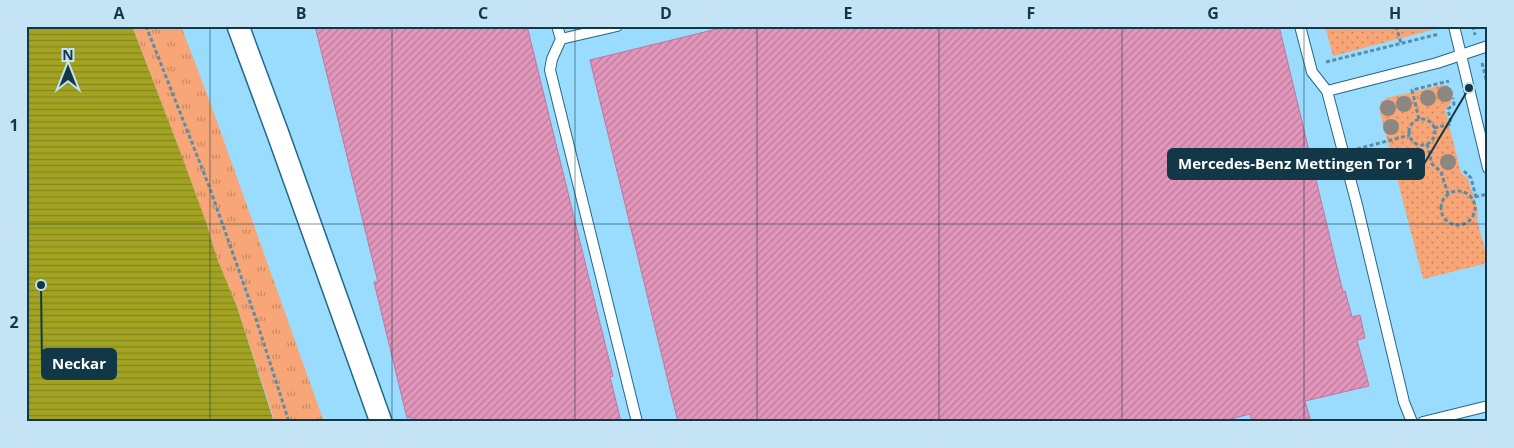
<svg xmlns="http://www.w3.org/2000/svg" width="1514" height="448" font-family="'Open Sans',sans-serif">
  <style>
    .grass { fill: url(#grass-tufts) }
    .park { fill: url(#park-dots) }
    .water { fill: url(#water-rules) }
    .building { fill: url(#building-hatch); stroke: #c0769a }
    .lines { fill: none; stroke-linecap: round; stroke-linejoin: round }
    .lane-casing { stroke: #236885; stroke-width: 12 }
    .street-casing { stroke: #236885; stroke-width: 24 }
    .path { stroke: #598ea7; stroke-width: 3; stroke-dasharray: 4 2.5; stroke-linecap: butt }
    .lane { stroke: #fff; stroke-width: 10 }
    .street { stroke: #fff; stroke-width: 21 }
    .tree { fill: #8c8780 }
    .grid { fill: none; stroke: #123848; stroke-width: 1; stroke-opacity: 0.55 }
    .leader { fill: none; stroke: #123848; stroke-width: 2 }
    .callout-dot { fill: #123848; stroke: #c4e4f5; stroke-width: 2 }
    .callout { fill: #123848; stroke: #123848; stroke-width: 2 }
    .callout-label { font-size: 15px; text-anchor: middle; font-weight: bold; fill: #fff }
    .neatline { fill: none; stroke: #123848; stroke-width: 2 }
    .grid-label { font-size: 16px; text-anchor: middle; font-weight: bold; fill: #123848 }
  </style>
  <defs>
    <pattern id="grass-tufts" width="24" height="20" patternUnits="userSpaceOnUse" patternTransform="scale(1.25)"><rect width="24" height="20" fill="#f8a677"/><path d="M3 7l-1-3M5 7V3M7 7l1-3M15 17l-1-3M17 17v-4M19 17l1-3" fill="none" stroke="#c78864"/></pattern>
    <pattern id="park-dots" width="8" height="8" patternUnits="userSpaceOnUse" patternTransform="scale(1.25)"><rect width="8" height="8" fill="#f8a677"/><path d="M2 2h.1M6 6h.1" fill="none" stroke="#c78864" stroke-width="1.8" stroke-linecap="round"/></pattern>
    <pattern id="water-rules" width="6" height="5" patternUnits="userSpaceOnUse" patternTransform="scale(1.25)"><rect width="6" height="5" fill="#a3a322"/><path d="M0 2.5h6" fill="none" stroke="#838620"/></pattern>
    <pattern id="building-hatch" width="6" height="6" patternUnits="userSpaceOnUse" patternTransform="scale(1.25)"><rect width="6" height="6" fill="#e396bb"/><path d="M-1 1l2-2M0 6l6-6M5 7l2-2" fill="none" stroke="#b77b9a"/></pattern>
  </defs>
  <rect width="100%" height="100%" fill="#99dcfd"/>
  <path class="grass" d="M 132,26 L 181,26 L 210,102 L 324,422 L 275,422 L 237,307 L 217,258 L 206,222 L 180,151 Z"/>
  <path class="park" d="M 1325,26 L 1447,26 L 1333,56 Z
    M 1443,85 L 1448,85 L 1451,103 L 1445,109 L 1461,173 L 1468,179 L 1478,210 L 1477,220 L 1487,257 L 1484,264 L 1423,279 L 1379,108 L 1381,102 L 1387,98 Z"/>
  <path class="water" d="M 26,26 L 132,26 L 180,151 L 206,222 L 217,258 L 237,307 L 274,422 L 26,422 Z"/>
  <path class="building" d="M 315,26 L 527,26 L 613,376 L 610,377 L 621,422 L 412,422 L 411,417 L 407,418 L 374,282 L 378,282 Z
    M 729,26 L 1279,26 L 1343,292 L 1345,291 L 1352,317 L 1360,315 L 1365,338 L 1357,340 L 1369,386 L 1305,401 L 1311,422 L 1252,422 L 1250,414 L 1219,422 L 678,422 L 590,60 Z"/>
  <g class="lines">
    <g class="lane-casing">
      <path id="lane" d="M 557,26 L 561,39 L 552,59 L 550,70 L 637,422
        M 1300,26 L 1312,72 L 1327,91 L 1357,205 L 1404,402 L 1412,422
        M 1454,26 L 1488,168
        M 561,39 L 617,26
        M 1327,91 L 1437,63 L 1488,46
        M 1423,422 L 1488,406"/>
    </g>
    <g class="street-casing">
      <path id="street" d="M 238,26 L 278,134 L 381,422"/>
    </g>
    <path class="path" d="M 146,26 L 209,186 L 255,316 L 289,422
      M 1396,26 L 1401,43
      M 1473,26 L 1475,35
      M 1326,62 L 1439,34
      M 1482,63 L 1488,87
      M 1419,119 L 1412,90 L 1449,81
      M1409 132a13 13 0 1 1 26 0a13 13 0 1 1-26 0Z
      M 1434,128 L 1451,124 L 1448,109 L 1454,104 L 1453,98
      M 1427,144 L 1432,164 L 1441,172 L 1448,194
      M 1357,149 L 1410,135
      M 1464,171 L 1471,178 L 1476,197
      M1441 208a17 17 0 1 1 34 0a17 17 0 1 1-34 0Z
      M 1475,197 L 1488,194"/>
    <use href="#lane" class="lane"/>
    <use href="#street" class="street"/>
  </g>
  <g class="tree">
    <circle cx="1445" cy="94" r="8"/>
    <circle cx="1428" cy="98" r="8"/>
    <circle cx="1404" cy="104" r="8"/>
    <circle cx="1388" cy="108" r="8"/>
    <circle cx="1391" cy="127" r="8"/>
    <circle cx="1448" cy="162" r="8"/>
  </g>
  <path class="grid" d="M 210,26 L 210,422M 392,26 L 392,422M 575,26 L 575,422M 757,26 L 757,422M 939,26 L 939,422M 1122,26 L 1122,422M 1304,26 L 1304,422M 26,224 L 1488,224"/>
  <path class="leader" d="M1469 88L1424 164M41 285L42 364"/>
  <g class="callout-dot">
    <circle cx="1469" cy="88" r="5"/>
    <circle cx="41" cy="285" r="5"/>
  </g>
  <g class="callout">
    <rect x="1168" y="149" width="256" height="30" rx="5"/>
    <rect x="42" y="349" width="74" height="30" rx="5"/>
  </g>
  <g class="callout-label">
    <text x="1296" y="169">Mercedes-Benz Mettingen Tor 1</text>
    <text x="79" y="369">Neckar</text>
  </g>
  <rect width="1514" height="448" fill="none" stroke="#c4e4f5" stroke-width="55"/>
  <g transform="translate(68 68)" stroke="#c4e4f5" stroke-width="4" paint-order="stroke">
  <path d="M0-4L9 19L0 12L-9 19Z" fill="#123848"/>
  <text y="-8" font-size="14" font-weight="bold" text-anchor="middle" fill="#123848">N</text>
  </g>
  <rect x="28" y="28" width="1458" height="392" class="neatline"/>
  <g class="grid-label">
    <text x="119" y="19">A</text>
    <text x="301" y="19">B</text>
    <text x="483" y="19">C</text>
    <text x="666" y="19">D</text>
    <text x="848" y="19">E</text>
    <text x="1031" y="19">F</text>
    <text x="1213" y="19">G</text>
    <text x="1395" y="19">H</text>
    <text x="14" y="131">1</text>
    <text x="14" y="328">2</text>
  </g>
</svg>
